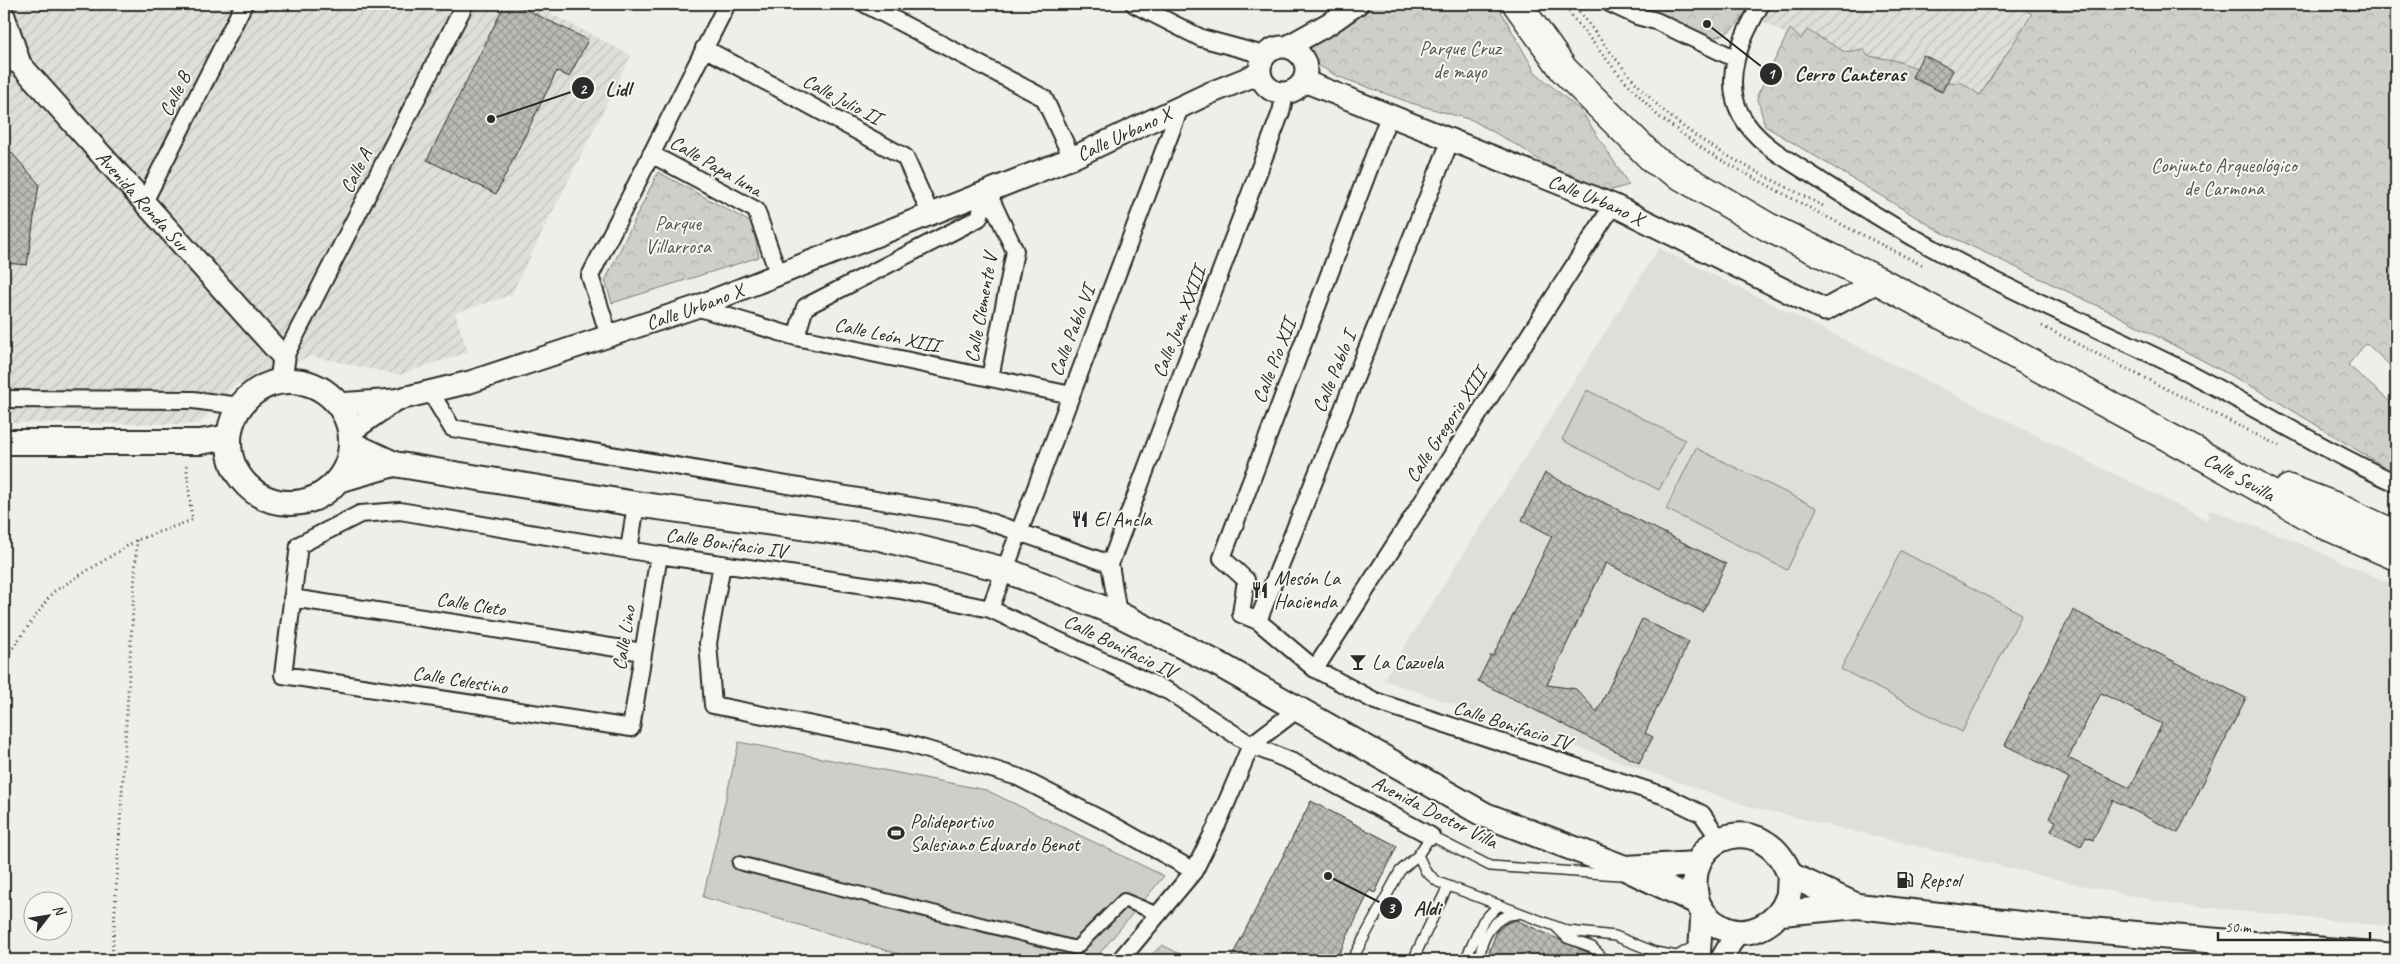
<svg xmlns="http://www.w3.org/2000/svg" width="2400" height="964" font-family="Caveat,sans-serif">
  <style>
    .built { fill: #dededb }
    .industrial { fill: url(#industrial-furrows) }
    .grass { fill: #cececa; stroke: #7c7c7a }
    .forest { fill: url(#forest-crowns); stroke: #7c7c7a }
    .building { fill: url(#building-cross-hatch); stroke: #2b2b2b; fill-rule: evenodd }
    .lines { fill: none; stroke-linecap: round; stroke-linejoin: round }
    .service-casing { stroke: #2b2b2b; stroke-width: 12 }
    .pedestrian-casing { stroke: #2b2b2b; stroke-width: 16 }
    .minor-casing { stroke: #2b2b2b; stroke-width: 20 }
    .tertiary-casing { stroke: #2b2b2b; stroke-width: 25 }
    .secondary-casing { stroke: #2b2b2b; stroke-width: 28 }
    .trunk-casing { stroke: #2b2b2b; stroke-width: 31 }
    .path { stroke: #2b2b2b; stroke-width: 3; stroke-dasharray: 1 4; stroke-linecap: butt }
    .service { stroke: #f6f6f2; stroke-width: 9 }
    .pedestrian { stroke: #f6f6f2; stroke-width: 12 }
    .minor { stroke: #f6f6f2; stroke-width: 16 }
    .tertiary { stroke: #f6f6f2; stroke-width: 21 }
    .secondary { stroke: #f6f6f2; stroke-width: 24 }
    .trunk { stroke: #f6f6f2; stroke-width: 28 }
    .labels { text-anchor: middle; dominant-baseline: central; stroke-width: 4; stroke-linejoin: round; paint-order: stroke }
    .park-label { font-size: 20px; fill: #545453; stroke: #f6f6f2 }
    .street-label { font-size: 20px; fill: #2b2b2b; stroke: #f6f6f2 }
    .poi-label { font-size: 20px; fill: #2b2b2b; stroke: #f6f6f2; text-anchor: start }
    .leader { fill: none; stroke: #2b2b2b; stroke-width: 2 }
    .callout-dot { fill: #2b2b2b; stroke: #f6f6f2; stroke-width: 2 }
    .mark-label { font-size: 15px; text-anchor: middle; font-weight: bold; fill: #fff }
    .callout-label { font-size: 21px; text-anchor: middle; font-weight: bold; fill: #2b2b2b; stroke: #f6f6f2; stroke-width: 4; stroke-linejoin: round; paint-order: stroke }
  </style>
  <defs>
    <pattern id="industrial-furrows" width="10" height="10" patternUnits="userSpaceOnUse" patternTransform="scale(1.25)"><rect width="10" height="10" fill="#dededb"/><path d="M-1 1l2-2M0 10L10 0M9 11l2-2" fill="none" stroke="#bfbfbc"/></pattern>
    <pattern id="forest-crowns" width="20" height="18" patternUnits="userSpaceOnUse" patternTransform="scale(1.25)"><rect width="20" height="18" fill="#cececa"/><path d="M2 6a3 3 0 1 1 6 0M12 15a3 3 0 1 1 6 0" fill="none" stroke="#b1b1ae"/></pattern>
    <pattern id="building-cross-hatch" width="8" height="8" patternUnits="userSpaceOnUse" patternTransform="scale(1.25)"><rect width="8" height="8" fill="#babab7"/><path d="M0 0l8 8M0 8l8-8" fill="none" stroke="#979795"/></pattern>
  </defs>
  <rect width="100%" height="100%" fill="#eeeeea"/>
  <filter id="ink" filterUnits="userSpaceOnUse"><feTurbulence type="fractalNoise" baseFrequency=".02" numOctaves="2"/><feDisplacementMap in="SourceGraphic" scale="10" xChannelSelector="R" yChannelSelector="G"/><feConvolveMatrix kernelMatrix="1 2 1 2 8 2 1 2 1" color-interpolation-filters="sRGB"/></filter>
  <g filter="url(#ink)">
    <path class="built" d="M 1659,248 L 2207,520 L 2209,509 L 2292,540 L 2396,586 L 2396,927 L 2171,904 L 2085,886 L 1748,806 L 1383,680 Z"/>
    <path class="industrial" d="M 4,4 L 532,4 L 631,55 L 511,295 L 455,313 L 468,352 L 399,375 L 311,356 L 234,385 L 199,424 L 4,423 Z
      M 1751,4 L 2016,4 L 2032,14 L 1981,96 L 1962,83 L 1947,83 L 1942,92 L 1912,77 L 1910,64 L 1868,56 L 1863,49 L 1845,52 L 1808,30 L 1801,39 L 1790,30 L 1787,35 L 1746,11 Z"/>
    <path class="grass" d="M 1587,390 L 1685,440 L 1659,490 L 1562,440 Z
      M 1696,448 L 1817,508 L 1787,570 L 1666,509 Z
      M 1901,551 L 2022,614 L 1962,732 L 1841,669 Z
      M 739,742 L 986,790 L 1164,876 L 1094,960 L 920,960 L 703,897 Z"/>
    <path class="forest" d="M 1351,4 L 1497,4 L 1535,72 L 1582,112 L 1629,185 L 1590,196 L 1522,148 L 1472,120 L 1411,103 L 1337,76 L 1287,47 Z
      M 1629,4 L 1751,4 C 1742,18 1733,34 1715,37 C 1702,39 1645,10 1629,4 Z
      M 2016,4 L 2396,4 L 2396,371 L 2366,343 L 2348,365 L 2396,407 L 2396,474 L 2264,393 L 2111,312 L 1941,232 L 1765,126 L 1757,96 L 1790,29 L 1801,39 L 1807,30 L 1845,52 L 1863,49 L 1868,56 L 1894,60 L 1917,68 L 1912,78 L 1941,92 L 1947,82 L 1962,83 L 1980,95 L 2032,14 Z
      M 658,172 L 752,223 L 759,257 L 612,303 L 605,281 Z
      M 1162,945 L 1192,960 L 1146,960 Z"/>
    <path class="building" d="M 505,4 L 515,4 L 588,40 L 569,77 L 557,71 L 496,194 L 427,160 Z
      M 1923,55 L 1953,70 L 1942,92 L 1912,77 Z
      M 4,144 L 39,184 L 27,265 L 4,263 Z
      M 1545,473 L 1726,564 L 1703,612 L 1606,563 L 1547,685 L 1576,689 L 1597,712 L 1642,619 L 1689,642 L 1645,733 L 1653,737 L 1639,763 L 1478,681 L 1491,655 L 1493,656 L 1552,536 L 1522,520 Z
      M 2073,610 L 2246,698 L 2178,833 L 2113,800 L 2093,840 L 2086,837 L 2081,846 L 2051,831 L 2056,821 L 2049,818 L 2069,778 L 2005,745 ZM 2101,693 L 2162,724 L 2130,788 L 2068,758 Z
      M 1311,801 L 1397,846 L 1375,893 L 1370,890 L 1336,960 L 1230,960 Z
      M 1516,920 L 1589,953 L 1596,960 L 1486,960 L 1497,931 L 1505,924 Z"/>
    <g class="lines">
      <g class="service-casing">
        <path id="service" d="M 1418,855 L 1426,872 L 1438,882 L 1568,931 L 1615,936 L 1655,952 L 1677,956 L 1698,944
          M 1557,928 L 1567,938 L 1592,947 L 1605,960
          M 1352,960 L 1400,871 L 1418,855 L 1431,836 L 1490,866 L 1619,875
          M 1413,960 L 1448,886
          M 1465,960 L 1483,921 L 1499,905
          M 1480,960 C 1480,938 1494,915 1517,914"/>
      </g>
      <g class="pedestrian-casing">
        <path id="pedestrian" d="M 739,863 L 1076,948 L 1124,900 L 1160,915"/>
      </g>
      <g class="minor-casing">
        <path id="minor" d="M 865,4 L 1044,98 L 1072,158
          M 1134,4 L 1201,38 L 1264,55
          M 1611,4 L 1637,16 L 1656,21 L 1736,59
          M 1761,4 C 1742,37 1721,78 1741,115 C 1758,146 1793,162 1821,181 C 1884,222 1949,259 2016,291 C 2071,318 2128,342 2183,370 C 2255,407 2323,450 2396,483
          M 704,48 L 905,157 L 930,213
          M 4,63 L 20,64
          M 1389,116 L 1222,558 L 1246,580 L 1241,614 L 1258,621 L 1315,669 L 1375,701 L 1665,796 L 1702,814 L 1720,840
          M 651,154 L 756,210 L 778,273
          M 987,191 L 1015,251 L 990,378
          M 144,202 L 244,4
          M 696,307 L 796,337 L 1071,395
          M 609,336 L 590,276 L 727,4
          M 796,337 L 805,307 L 979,218 L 987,191
          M 284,358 L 465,4
          M 430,391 L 452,428 L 976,517 L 1110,564 L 1118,614
          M 4,399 L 193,400 L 240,406
          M 629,550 L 636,504
          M 659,555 L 631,728 L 283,675 L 299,545 L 360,514 L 400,511 L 659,555 L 900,590 L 990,609 L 1170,692 L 1251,745 L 1295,763 L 1431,836
          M 722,564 L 708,643 L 713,705 L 908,744 L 1018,777 L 1116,827 L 1194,871
          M 1110,564 L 1281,112 L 1285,94
          M 292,598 L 643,652
          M 990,609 L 1180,108
          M 1258,621 L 1451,139
          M 1315,669 L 1613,205
          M 1120,960 L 1194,871 L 1217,825 L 1251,745 L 1298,709"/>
      </g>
      <g class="tertiary-casing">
        <g id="tertiary">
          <path id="s1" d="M 4,16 L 20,64 L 284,358 L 281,381"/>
          <circle cx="1283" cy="70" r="23"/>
          <path d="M 1287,47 L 1330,23 L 1357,4"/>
          <path id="s2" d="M 1304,81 L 1613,205 L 1825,310 L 1879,281"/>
          <path id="s3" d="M 338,404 L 395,400 L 470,382 L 696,307 L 1072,158 L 1210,93 L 1258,74"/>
          <path d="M 350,432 L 395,400"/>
          <path d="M 1699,960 L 1702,912"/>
          <path d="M 1721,960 L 1737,932"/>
        </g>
      </g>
      <g class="secondary-casing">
        <path id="secondary" d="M229 442a61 61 0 1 1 122 0a61 61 0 1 1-122 0Z
          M 4,442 L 200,442 L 229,437
          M 351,444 L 394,464 L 636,504 L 880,538 L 1005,570 L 1118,614 L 1220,665 L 1485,815 L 1625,868 L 1697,902
          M 338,480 L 394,464
          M 1626,868 L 1697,864
          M 1790,875 C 1789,882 1790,891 1788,897 C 1779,924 1747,941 1721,927 C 1709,921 1698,909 1696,896 C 1683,832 1765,809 1790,875 L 1857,906
          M 1781,913 L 1858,906 L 2030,925 L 2396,956"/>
      </g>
      <g class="trunk-casing">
        <g id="trunk">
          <path id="s4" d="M 1517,4 L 1564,70 L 1654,160 L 1768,227 L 1879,281 L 2209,459 L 2323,524 L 2396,556"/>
          <path d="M 2289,489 L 2334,506 L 2396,535"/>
        </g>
      </g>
      <path class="path" d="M 1562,4 L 1616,71 L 1658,116 L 1710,154 L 1819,213 L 1922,265
        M 1573,4 C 1602,40 1629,80 1664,111 C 1710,152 1769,177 1823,206
        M 2042,326 L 2279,446
        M 4,660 L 53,592 L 137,540 L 192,520 L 186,462
        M 112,960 L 137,540"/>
      <use href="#service" class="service"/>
      <use href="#pedestrian" class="pedestrian"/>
      <use href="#minor" class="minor"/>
      <use href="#tertiary" class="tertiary"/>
      <use href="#secondary" class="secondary"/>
      <use href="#trunk" class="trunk"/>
    </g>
  </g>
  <defs>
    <g id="restaurant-bare" transform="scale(1.35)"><path d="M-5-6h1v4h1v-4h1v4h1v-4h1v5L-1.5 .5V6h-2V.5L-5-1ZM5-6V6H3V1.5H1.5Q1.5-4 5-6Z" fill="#2b2b2b" stroke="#f6f6f2" stroke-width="2.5" paint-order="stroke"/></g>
    <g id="bar-bare" transform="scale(1.35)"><path d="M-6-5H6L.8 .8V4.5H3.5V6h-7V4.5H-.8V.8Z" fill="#2b2b2b" stroke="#f6f6f2" stroke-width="2.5" paint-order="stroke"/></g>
    <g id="stadium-bare" transform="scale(1.35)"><path d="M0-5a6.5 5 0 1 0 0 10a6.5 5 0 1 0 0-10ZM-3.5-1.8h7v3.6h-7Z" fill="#2b2b2b" stroke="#f6f6f2" stroke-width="2.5" paint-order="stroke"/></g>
    <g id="fuel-bare" transform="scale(1.35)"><path d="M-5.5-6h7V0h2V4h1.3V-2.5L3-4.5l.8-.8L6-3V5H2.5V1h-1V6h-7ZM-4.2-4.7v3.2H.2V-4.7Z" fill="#2b2b2b" stroke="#f6f6f2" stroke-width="2.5" paint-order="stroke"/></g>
  </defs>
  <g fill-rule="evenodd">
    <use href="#restaurant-bare" x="1080" y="519"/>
    <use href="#restaurant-bare" x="1260" y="590"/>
    <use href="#bar-bare" x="1358" y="662"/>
    <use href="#stadium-bare" x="896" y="833"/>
    <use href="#fuel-bare" x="1905" y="880"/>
  </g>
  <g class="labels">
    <g class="park-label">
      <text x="1460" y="48">Parque Cruz<tspan x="1460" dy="23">de mayo</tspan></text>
      <text x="2224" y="165">Conjunto Arqueológico<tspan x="2224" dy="23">de Carmona</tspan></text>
      <text x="678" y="223">Parque<tspan x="678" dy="23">Villarrosa</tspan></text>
    </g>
    <g class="street-label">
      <text transform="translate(175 94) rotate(-63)">Calle B</text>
      <text transform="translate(842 99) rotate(28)">Calle Julio II</text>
      <text stroke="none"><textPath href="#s3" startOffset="834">Calle Urbano X</textPath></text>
      <text transform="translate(716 166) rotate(30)">Calle Papa luna</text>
      <text transform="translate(356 171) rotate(-63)">Calle A</text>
      <text stroke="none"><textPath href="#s2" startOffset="315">Calle Urbano X</textPath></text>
      <text stroke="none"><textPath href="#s1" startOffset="235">Avenida Ronda Sur</textPath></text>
      <text stroke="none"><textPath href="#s3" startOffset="371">Calle Urbano X</textPath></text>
      <text transform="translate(981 308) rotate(-80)">Calle Clemente V</text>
      <text transform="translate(1179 322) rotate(-69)">Calle Juan XXIII</text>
      <text transform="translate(1072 331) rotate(-69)">Calle Pablo VI</text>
      <text transform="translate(887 335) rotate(12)">Calle León XIII</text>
      <text transform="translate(1274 361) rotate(-69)">Calle Pío XII</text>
      <text transform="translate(1334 372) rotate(-68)">Calle Pablo I</text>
      <text transform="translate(1446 425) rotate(-57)">Calle Gregorio XIII</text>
      <text stroke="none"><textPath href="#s4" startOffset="874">Calle Sevilla</textPath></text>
      <text transform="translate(726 543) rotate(8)">Calle Bonifacio IV</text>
      <text transform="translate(471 604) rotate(9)">Calle Cleto</text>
      <text transform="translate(624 638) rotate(-81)">Calle Lino</text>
      <text transform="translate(1120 646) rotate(26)">Calle Bonifacio IV</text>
      <text transform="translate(460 680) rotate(9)">Calle Celestino</text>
      <text transform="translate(1512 725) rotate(18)">Calle Bonifacio IV</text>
      <text transform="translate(1435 812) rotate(27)">Avenida Doctor Villa</text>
    </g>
    <g class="poi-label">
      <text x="1094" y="519">El Ancla</text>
      <text x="1274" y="578">Mesón La<tspan x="1274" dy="23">Hacienda</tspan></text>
      <text x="1372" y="662">La Cazuela</text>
      <text x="910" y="821">Polideportivo<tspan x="910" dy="23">Salesiano Eduardo Benot</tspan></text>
      <text x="1919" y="880">Repsol</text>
    </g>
  </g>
  <path class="leader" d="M1707 24L1771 74M491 119L583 88M1328 876L1391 908"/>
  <g class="callout-dot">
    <circle cx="1707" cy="24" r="5"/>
    <circle cx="491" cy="119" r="5"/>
    <circle cx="1328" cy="876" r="5"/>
    <circle cx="1771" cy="74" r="12"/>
    <circle cx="583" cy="88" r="12"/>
    <circle cx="1391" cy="908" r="12"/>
  </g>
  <g class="mark-label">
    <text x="1771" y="79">1</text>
    <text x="583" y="94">2</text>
    <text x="1391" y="913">3</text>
  </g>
  <g class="callout-label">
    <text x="1850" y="81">Cerro Canteras</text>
    <text x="618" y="96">Lidl</text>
    <text x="1427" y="915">Aldi</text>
  </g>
  <rect width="2400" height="964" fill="none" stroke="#f6f6f2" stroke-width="20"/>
  <rect x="10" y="10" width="2380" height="944" fill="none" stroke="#2b2b2b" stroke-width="2" filter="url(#ink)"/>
  <g transform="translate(48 916) rotate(59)"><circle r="24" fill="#f6f6f2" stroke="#a5a5a2"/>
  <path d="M0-4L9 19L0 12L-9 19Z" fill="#2b2b2b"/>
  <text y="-8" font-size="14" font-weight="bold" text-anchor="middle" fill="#2b2b2b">N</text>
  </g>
  <path d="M2218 932v8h152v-8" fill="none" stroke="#2b2b2b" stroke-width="2.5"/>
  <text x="2225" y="932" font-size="15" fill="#2b2b2b" stroke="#f6f6f2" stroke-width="4" paint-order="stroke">50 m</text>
</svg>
